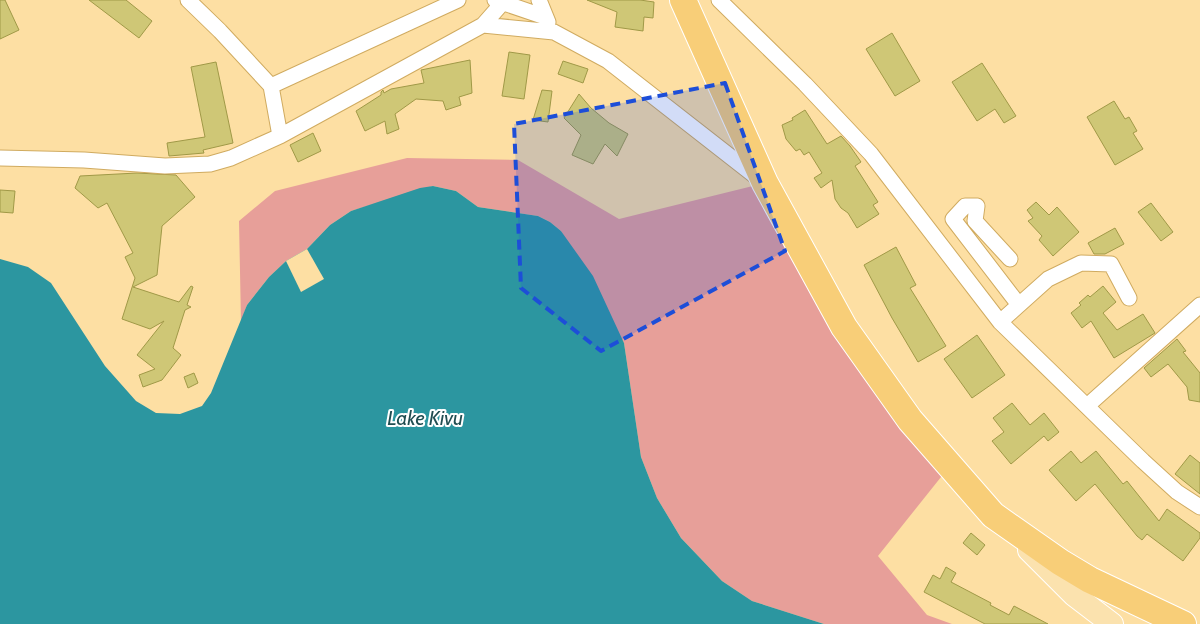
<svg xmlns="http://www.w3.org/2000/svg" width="1200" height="624" font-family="Cabin,sans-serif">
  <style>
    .green { fill: #e79f99 }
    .water { fill: #2c96a0 }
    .pier { fill: #fddfa3 }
    .building { fill: #cfc776; stroke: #a09947 }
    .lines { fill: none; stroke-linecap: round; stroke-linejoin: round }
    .street-casing { stroke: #d0ab60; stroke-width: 17 }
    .primary-casing { stroke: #fff; stroke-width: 24 }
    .highway-casing { stroke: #fff; stroke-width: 28 }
    .street { stroke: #fff; stroke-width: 15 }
    .primary { stroke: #fbe2ae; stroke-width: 22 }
    .highway { stroke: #f8ce78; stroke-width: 26 }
    .marked { fill: #1d4ed8; fill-opacity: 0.2; stroke: #1d4ed8; stroke-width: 4; stroke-dasharray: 10 6; stroke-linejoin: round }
    .labels { text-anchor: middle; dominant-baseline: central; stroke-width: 4; stroke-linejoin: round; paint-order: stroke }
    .water-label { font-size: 20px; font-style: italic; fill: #214e52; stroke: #fff }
  </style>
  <rect width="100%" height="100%" fill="#fddfa3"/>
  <path class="green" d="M 407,158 L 518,160 L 619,219 L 765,183 L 949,467 L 878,556 L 927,615 L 952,624 L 824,624 L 752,601 L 722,581 L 681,538 L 657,498 L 641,457 L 624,343 L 561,231 L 550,222 L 538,216 L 478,207 L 456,191 L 433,186 L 351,211 L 330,225 L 307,249 L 286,261 L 269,277 L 247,305 L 241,322 L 239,221 L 275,191 Z"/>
  <path class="water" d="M 433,186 L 456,191 L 478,207 L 538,216 L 550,222 L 561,231 L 593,276 L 624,343 L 641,457 L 657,498 L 681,538 L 722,581 L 752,601 L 824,624 L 0,624 L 0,259 L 28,267 L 51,283 L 105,366 L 136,401 L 156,413 L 180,414 L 202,406 L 211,393 L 247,305 L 269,277 L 286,261 L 307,249 L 330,225 L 351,211 L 420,188 Z"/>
  <path class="pier" d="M 307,249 L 324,279 L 301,292 L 286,261 Z"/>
  <path class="building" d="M 0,0 L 5,0 L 19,30 L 0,39 Z
    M 89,0 L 126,0 L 152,21 L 139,38 Z
    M 587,0 L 640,0 L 654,2 L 653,18 L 644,17 L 643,31 L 615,27 L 617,12 Z
    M 892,33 L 920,81 L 895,96 L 866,49 Z
    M 509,52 L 530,55 L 524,99 L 502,96 Z
    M 470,60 L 472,93 L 459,97 L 461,105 L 446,110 L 443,101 L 416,99 L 395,114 L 399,129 L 387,134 L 385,121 L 365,131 L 356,111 L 381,95 L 381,92 L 383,90 L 384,93 L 391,89 L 424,83 L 421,70 Z
    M 563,61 L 588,69 L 583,83 L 558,74 Z
    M 216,62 L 233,143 L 203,150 L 204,153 L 169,156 L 167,143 L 205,137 L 191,67 Z
    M 982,63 L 1016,116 L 1004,123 L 995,109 L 977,121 L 952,82 Z
    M 542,90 L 552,91 L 548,122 L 533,120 Z
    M 579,94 L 591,108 L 609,123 L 628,134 L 617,156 L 605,144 L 593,164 L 572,155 L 581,135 L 564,118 Z
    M 1114,101 L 1125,119 L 1129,117 L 1137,131 L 1133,133 L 1143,149 L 1115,165 L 1087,117 Z
    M 805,110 L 827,144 L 841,136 L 850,146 L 861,162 L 855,166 L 878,202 L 873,205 L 879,214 L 857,228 L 848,213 L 841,208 L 835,199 L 832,180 L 821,188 L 814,178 L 822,173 L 809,152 L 804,155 L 800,149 L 796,151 L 786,139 L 782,125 L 793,120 L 792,118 Z
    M 313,133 L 321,151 L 298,162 L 290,145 Z
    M 137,173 L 176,175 L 195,197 L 162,226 L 157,275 L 133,287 L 179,302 L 191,286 L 193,287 L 187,305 L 191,307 L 185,310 L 173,348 L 181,355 L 162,380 L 143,387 L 139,375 L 155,369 L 137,355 L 164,321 L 150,329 L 122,319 L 135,278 L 125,257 L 133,253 L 107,203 L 98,208 L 75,188 L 80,176 Z
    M 0,190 L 15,191 L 13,213 L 0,212 Z
    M 1036,202 L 1049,215 L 1057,207 L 1079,232 L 1053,256 L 1039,240 L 1042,236 L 1028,221 L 1033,218 L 1027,210 Z
    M 1151,203 L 1173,232 L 1161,241 L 1138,212 Z
    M 1115,228 L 1124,244 L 1105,254 L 1094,254 L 1088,243 Z
    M 896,247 L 916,285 L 910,288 L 946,346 L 918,362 L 892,318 L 864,265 Z
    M 1103,286 L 1116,302 L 1103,313 L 1117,330 L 1143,314 L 1155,333 L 1114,358 L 1091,321 L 1082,328 L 1071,313 L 1081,305 L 1079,303 L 1088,295 L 1090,297 Z
    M 977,335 L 1005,375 L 972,398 L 944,359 Z
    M 1177,339 L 1186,351 L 1183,352 L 1200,373 L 1200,402 L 1189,400 L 1187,387 L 1168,364 L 1151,377 L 1144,368 Z
    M 194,373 L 198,383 L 188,388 L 184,377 Z
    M 1012,403 L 1030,425 L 1044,413 L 1059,432 L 1048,441 L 1044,436 L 1011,464 L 992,441 L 1004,432 L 993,418 Z
    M 1071,451 L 1081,463 L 1096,451 L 1123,484 L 1127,481 L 1159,521 L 1167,509 L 1200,533 L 1200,538 L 1183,561 L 1147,534 L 1142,540 L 1137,536 L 1095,484 L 1076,501 L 1049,470 Z
    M 1190,455 L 1200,463 L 1200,494 L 1175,474 Z
    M 971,533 L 985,545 L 977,555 L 963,543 Z
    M 946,567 L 956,573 L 951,582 L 991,603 L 990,605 L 1009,615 L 1014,606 L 1048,624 L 985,624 L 924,592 L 933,575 L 940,579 Z"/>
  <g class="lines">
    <g class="street-casing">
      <path id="street" d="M 188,0 L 220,31 L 271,86 L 280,136
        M 495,0 L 545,17
        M 539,0 L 548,22
        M 719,0 L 805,84 L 871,154 L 1000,322 L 1143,461 L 1177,492 L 1200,507
        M 483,25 L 554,32 L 608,61 L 759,179
        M 271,86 L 458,0
        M 0,158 L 84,160 L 165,166 L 210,164 L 231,158 L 280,136 L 483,25 L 505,0
        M 1010,259 L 975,221 L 977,206 L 965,206 L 953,219 L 1019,305
        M 1000,322 L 1048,279 L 1081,263 L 1111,264 L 1129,298
        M 1087,406 L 1200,305"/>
    </g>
    <g class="primary-casing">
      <path id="primary" d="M 1029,550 L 1074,595 L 1112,624"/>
    </g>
    <g class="highway-casing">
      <path id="highway" d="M 683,0 L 765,183 L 844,327 L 910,420 L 993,515 L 1060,562 L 1090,580 L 1183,624"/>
    </g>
    <use href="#street" class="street"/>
    <use href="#primary" class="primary"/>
    <use href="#highway" class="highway"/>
  </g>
  <path class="marked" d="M 725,83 L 785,251 L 601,351 L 521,288 L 514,124 Z"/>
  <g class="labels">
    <g class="water-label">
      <text x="425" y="418">Lake Kivu</text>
    </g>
  </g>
</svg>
